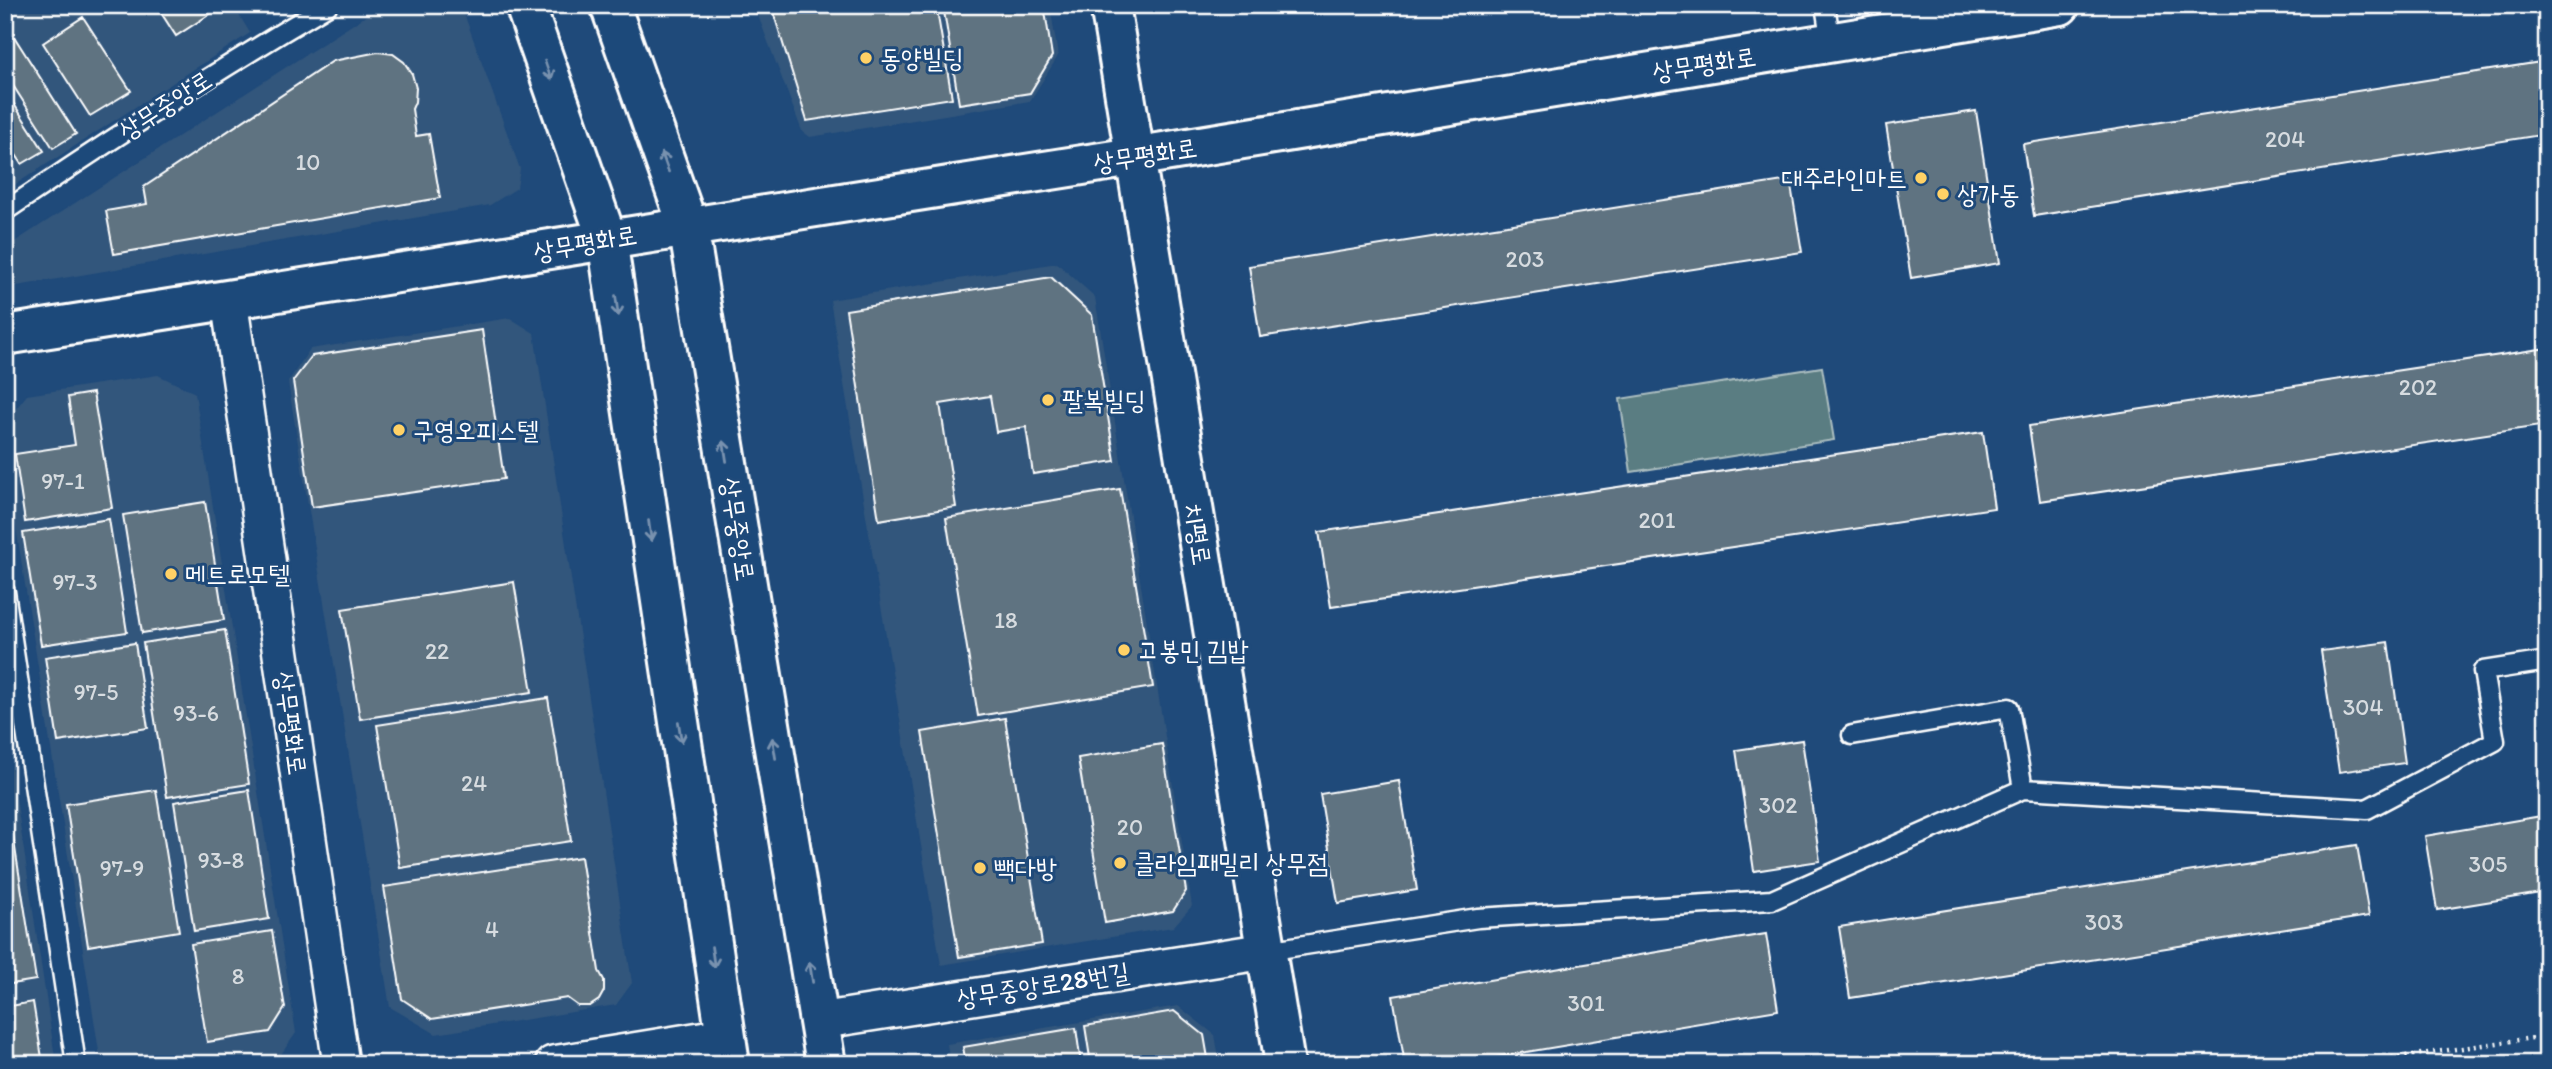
<svg xmlns="http://www.w3.org/2000/svg" width="2552" height="1069" font-family="Itim,'Poor Story',sans-serif">
  <style>
    .built { fill: #32567c }
    .green { fill: #5a7d82; stroke: #acbec0; stroke-width: 2 }
    .building { fill: #5f7381; stroke: #fff; stroke-width: 2 }
    .lines { fill: none; stroke-linecap: round; stroke-linejoin: round }
    .lane-casing { stroke: #fff; stroke-width: 23 }
    .street-casing { stroke: #fff; stroke-width: 40 }
    .secondary-casing { stroke: #fff; stroke-width: 44 }
    .path { stroke: #fff; stroke-width: 4.5; stroke-dasharray: 2 5; stroke-linecap: butt }
    .lane { stroke: #1f4a7a; stroke-width: 18 }
    .street { stroke: #1f4a7a; stroke-width: 35 }
    .secondary { stroke: #1f4a7a; stroke-width: 38 }
    .oneway { stroke: #7992af }
    .poi-dot { fill: #ffd166; stroke: #1f4a7a; stroke-width: 2.5 }
    .labels { text-anchor: middle; dominant-baseline: central; stroke-width: 6; stroke-linejoin: round; paint-order: stroke }
    .number-label { font-size: 23px; fill: #d7dce0 }
    .poi-label { font-size: 26px; fill: #fff; stroke: #1f4a7a; text-anchor: start }
    .street-label { font-size: 26px; fill: #fff; stroke: #1f4a7a }
  </style>
  <rect width="100%" height="100%" fill="#1f4a7a"/>
  <filter id="ink" filterUnits="userSpaceOnUse"><feTurbulence type="fractalNoise" baseFrequency=".0143" numOctaves="2"/><feDisplacementMap in="SourceGraphic" scale="14" xChannelSelector="R" yChannelSelector="G"/><feConvolveMatrix kernelMatrix="1 2 1 2 8 2 1 2 1" color-interpolation-filters="sRGB"/></filter>
  <g filter="url(#ink)">
    <path class="built" d="M 5,5 L 233,5 L 250,33 L 5,191 Z
      M 383,5 L 461,5 L 520,169 L 517,188 L 490,205 L 5,288 L 5,248 Z
      M 754,5 L 1050,5 L 1058,56 L 1030,101 L 810,137 L 802,131 Z
      M 1057,263 L 1095,297 L 1192,906 L 1173,927 L 941,965 L 830,300 Z
      M 510,318 L 534,333 L 632,983 L 616,1005 L 436,1034 L 390,1007 L 288,382 L 310,349 Z
      M 158,375 L 195,393 L 296,1033 L 277,1060 L 251,1064 L 101,1064 L 5,458 L 5,422 L 27,395 Z
      M 5,724 L 56,1064 L 5,1064 Z
      M 1178,1006 L 1215,1035 L 1220,1064 L 950,1064 L 947,1044 Z"/>
    <path class="green" d="M 1822,367 L 1834,440 L 1631,472 L 1620,399 Z"/>
    <path class="building" d="M 156,5 L 224,5 L 176,36 Z
      M 771,5 L 936,5 L 952,98 L 807,121 Z
      M 943,5 L 1044,5 L 1052,56 L 1030,93 L 959,104 Z
      M 83,17 L 131,91 L 90,116 L 43,43 Z
      M 15,38 L 76,134 L 53,148 L 5,73 L 5,43 Z
      M 378,52 L 393,54 L 404,62 L 412,74 L 416,88 L 415,102 L 412,109 L 416,136 L 429,134 L 440,198 L 114,254 L 106,211 L 147,204 L 144,187 L 333,61 Z
      M 2547,61 L 2547,134 L 2034,216 L 2023,144 Z
      M 5,90 L 44,151 L 22,164 L 5,138 Z
      M 1976,111 L 2000,263 L 1911,278 L 1886,125 Z
      M 1790,180 L 1802,252 L 1260,337 L 1249,266 Z
      M 1051,277 L 1092,315 L 1115,461 L 1033,474 L 1026,427 L 996,432 L 990,396 L 940,404 L 956,507 L 879,520 L 846,310 Z
      M 482,330 L 504,479 L 312,507 L 293,381 L 312,356 Z
      M 2547,348 L 2547,425 L 2040,501 L 2029,426 Z
      M 93,393 L 112,508 L 25,522 L 15,454 L 75,445 L 68,397 Z
      M 1983,432 L 1994,508 L 1331,607 L 1319,532 Z
      M 1120,489 L 1153,687 L 978,716 L 946,518 Z
      M 205,502 L 224,620 L 142,633 L 123,515 Z
      M 109,519 L 127,632 L 41,645 L 23,533 Z
      M 514,582 L 532,692 L 360,719 L 342,609 Z
      M 225,630 L 249,784 L 167,797 L 143,643 Z
      M 2388,642 L 2405,763 L 2339,772 L 2321,651 Z
      M 135,643 L 148,728 L 58,742 L 45,657 Z
      M 548,698 L 571,841 L 400,868 L 377,725 Z
      M 1005,718 L 1042,944 L 959,957 L 922,732 Z
      M 1802,740 L 1820,861 L 1754,871 L 1736,750 Z
      M 1162,744 L 1186,891 L 1173,911 L 1105,923 L 1078,758 Z
      M 1399,781 L 1417,890 L 1338,903 L 1320,794 Z
      M 156,790 L 179,931 L 88,946 L 66,804 Z
      M 249,790 L 269,919 L 194,931 L 174,802 Z
      M 2547,815 L 2547,892 L 2437,910 L 2425,836 Z
      M 12,829 L 36,980 L 5,985 L 5,830 Z
      M 2357,845 L 2369,916 L 1850,998 L 1839,927 Z
      M 581,857 L 599,971 L 604,980 L 604,991 L 599,1000 L 590,1006 L 578,1006 L 567,998 L 432,1019 L 402,999 L 384,887 Z
      M 272,931 L 285,1008 L 270,1032 L 207,1042 L 191,944 Z
      M 1766,934 L 1778,1010 L 1454,1064 L 1405,1064 L 1393,996 Z
      M 33,1002 L 43,1064 L 5,1064 L 5,1007 Z
      M 1174,1011 L 1204,1035 L 1209,1064 L 1091,1064 L 1085,1026 Z
      M 1076,1028 L 1081,1064 L 966,1064 L 963,1047 Z"/>
    <g class="lines">
      <g class="lane-casing">
        <path id="lane" d="M 1825,5 L 1831,43
          M 5,211 C 111,139 218,70 328,5
          M 5,592 L 76,1064
          M 1852,735 L 2009,708 L 2023,789
          M 1266,951 L 1478,918 L 1772,900 L 2023,789 L 2367,809 L 2495,741 L 2483,671 L 2547,661"/>
      </g>
      <g class="street-casing">
        <path id="street" d="M 229,300 L 341,1064
          M 819,1021 L 1266,951
          M 553,1064 L 725,1036"/>
      </g>
      <g class="secondary-casing">
        <path id="secondary" d="M 525,5 L 607,239 L 730,1064
          M 610,5 L 688,226 L 826,1064
          M 1110,5 L 1285,1064
          M 5,335 L 1133,157 L 2060,5"/>
      </g>
      <path class="path" d="M 2350,1064 L 2547,1036"/>
      <use href="#lane" class="lane"/>
      <use href="#street" class="street"/>
      <use href="#secondary" class="secondary"/>
    </g>
    <defs><path id="oneway-shaft" d="M-6 0H5M1.5-3L5.5 0L1.5 3" fill="none" stroke-width="1.6" stroke-linecap="round" stroke-linejoin="round" transform="scale(1.75)"/></defs>
    <g class="oneway">
      <use href="#oneway-shaft" transform="translate(548 70) rotate(71)"/>
      <use href="#oneway-shaft" transform="translate(665 162) rotate(-110)"/>
      <use href="#oneway-shaft" transform="translate(617 306) rotate(82)"/>
      <use href="#oneway-shaft" transform="translate(725 451) rotate(-99)"/>
      <use href="#oneway-shaft" transform="translate(650 531) rotate(82)"/>
      <use href="#oneway-shaft" transform="translate(680 732) rotate(81)"/>
      <use href="#oneway-shaft" transform="translate(774 748) rotate(-99)"/>
      <use href="#oneway-shaft" transform="translate(713 957) rotate(82)"/>
      <use href="#oneway-shaft" transform="translate(811 972) rotate(-99)"/>
    </g>
  </g>
  <g class="poi-dot">
    <circle cx="866" cy="58" r="7"/>
    <circle cx="1921" cy="178" r="7"/>
    <circle cx="1943" cy="194" r="7"/>
    <circle cx="1048" cy="400" r="7"/>
    <circle cx="399" cy="430" r="7"/>
    <circle cx="171" cy="574" r="7"/>
    <circle cx="1124" cy="650" r="7"/>
    <circle cx="1120" cy="863" r="7"/>
    <circle cx="980" cy="868" r="7"/>
  </g>
  <g class="labels">
    <g class="number-label">
      <text x="2285" y="139">204</text>
      <text x="308" y="162">10</text>
      <text x="1525" y="259">203</text>
      <text x="2418" y="387">202</text>
      <text x="63" y="481">97-1</text>
      <text x="1657" y="520">201</text>
      <text x="75" y="582">97-3</text>
      <text x="1006" y="620">18</text>
      <text x="437" y="651">22</text>
      <text x="96" y="692">97-5</text>
      <text x="2363" y="707">304</text>
      <text x="196" y="713">93-6</text>
      <text x="474" y="783">24</text>
      <text x="1778" y="805">302</text>
      <text x="1130" y="827">20</text>
      <text x="221" y="860">93-8</text>
      <text x="2488" y="864">305</text>
      <text x="122" y="868">97-9</text>
      <text x="2104" y="922">303</text>
      <text x="492" y="929">4</text>
      <text x="238" y="976">8</text>
      <text x="1586" y="1003">301</text>
    </g>
    <g class="poi-label">
      <text x="880" y="58">동양빌딩</text>
      <text x="1907" y="178" text-anchor="end">대주라인마트</text>
      <text x="1957" y="194">상가동</text>
      <text x="1062" y="400">팔복빌딩</text>
      <text x="413" y="430">구영오피스텔</text>
      <text x="185" y="574">메트로모텔</text>
      <text x="1138" y="650">고봉민 김밥</text>
      <text x="1134" y="863">클라임패밀리 상무점</text>
      <text x="994" y="868">빽다방</text>
    </g>
    <g class="street-label">
      <text transform="translate(1704 64) rotate(-9)">상무평화로</text>
      <text transform="translate(165 105) rotate(-33)">상무중앙로</text>
      <text transform="translate(1145 155) rotate(-9)">상무평화로</text>
      <text transform="translate(585 243) rotate(-10)">상무평화로</text>
      <text transform="translate(738 529) rotate(81)">상무중앙로</text>
      <text transform="translate(1198 534) rotate(81)">치평로</text>
      <text transform="translate(291 723) rotate(82)">상무평화로</text>
      <text transform="translate(1043 985) rotate(-9)">상무중앙로28번길</text>
    </g>
  </g>
  <rect width="2552" height="1069" fill="none" stroke="#1f4a7a" stroke-width="28"/>
  <rect x="14" y="14" width="2524" height="1041" fill="none" stroke="#fff" stroke-width="2.5" filter="url(#ink)"/>
</svg>
